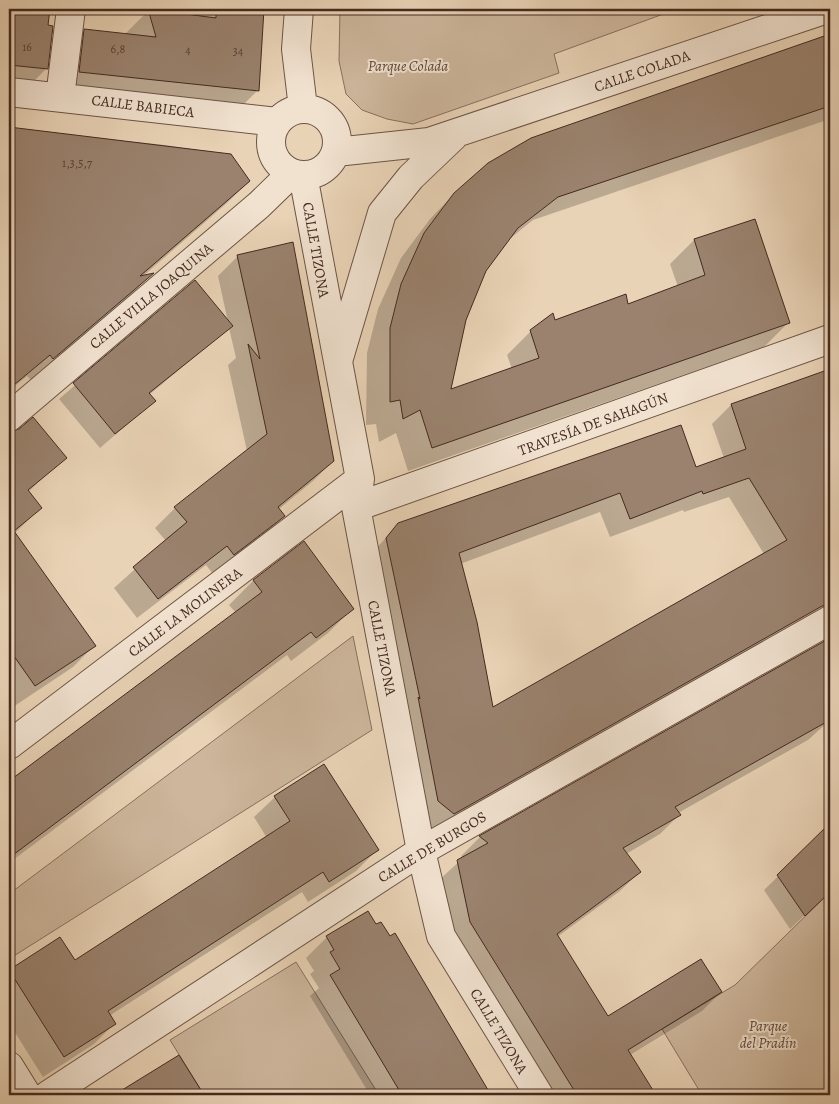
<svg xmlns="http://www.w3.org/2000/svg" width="839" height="1104" font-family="Alegreya,serif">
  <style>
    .green { fill: #cdb69c; stroke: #88705e }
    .shadow { fill: #0003; fill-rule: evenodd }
    .building { fill: #9a826e; stroke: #442a20; fill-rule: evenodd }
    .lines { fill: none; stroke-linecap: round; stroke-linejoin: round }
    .minor-casing { stroke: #6d5446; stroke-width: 30 }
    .minor { stroke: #f1e2d0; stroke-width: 28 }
    .labels { text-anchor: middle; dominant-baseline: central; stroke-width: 4; stroke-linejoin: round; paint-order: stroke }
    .number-label { font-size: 12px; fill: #5a4034 }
    .park-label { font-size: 15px; font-style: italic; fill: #5f4639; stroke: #f1e2d0 }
    .street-label { font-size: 15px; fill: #442a20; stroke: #f1e2d0 }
  </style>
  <rect width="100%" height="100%" fill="#e9d3b6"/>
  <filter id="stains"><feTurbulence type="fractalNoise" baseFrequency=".004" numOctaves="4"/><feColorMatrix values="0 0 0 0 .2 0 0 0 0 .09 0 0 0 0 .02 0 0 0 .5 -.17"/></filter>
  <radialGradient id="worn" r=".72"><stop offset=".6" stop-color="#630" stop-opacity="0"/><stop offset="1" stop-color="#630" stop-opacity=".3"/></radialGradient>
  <path class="green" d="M 340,9 L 677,9 L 554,54 L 559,73 L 413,124 L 387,119 L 362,110 L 346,94 L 339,61 Z
    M 353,636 L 372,730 L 9,959 L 9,894 Z
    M 830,892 L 830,1095 L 702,1095 L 662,1029 L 735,985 Z
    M 296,962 L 379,1095 L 204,1095 L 170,1040 Z"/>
  <path class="shadow" d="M 9,9 L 49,9 L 46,26 L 47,68 L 14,101 L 9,100 Z
    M 180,9 L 263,9 L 258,90 L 228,120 L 50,101 L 55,60 L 85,31 L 124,35 L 148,11 L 180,14 Z
    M 830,35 L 830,119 L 533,220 L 507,241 L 484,270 L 464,320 L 450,391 L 512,369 L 507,355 L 531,331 L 554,322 L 628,306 L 678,287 L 670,264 L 694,240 L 754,221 L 788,323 L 764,347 L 408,471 L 396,433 L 379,442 L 376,424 L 366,425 L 367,353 L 378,309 L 401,258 L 430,219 L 454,194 L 531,139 Z
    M 9,129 L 165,145 L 230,155 L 249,181 L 227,203 L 141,278 L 150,275 L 131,295 L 31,380 L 27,376 L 9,391 L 11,393 L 9,396 Z
    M 238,256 L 333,461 L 313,481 L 279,509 L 284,516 L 264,536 L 213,574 L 206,565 L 137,618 L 114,588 L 166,541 L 155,528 L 175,508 L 247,451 L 228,365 L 236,358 L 229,328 L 149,395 L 154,401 L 100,448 L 59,399 L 195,282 L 228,322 L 218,276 Z
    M 830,370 L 830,427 L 790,442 L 824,519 L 830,516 L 830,720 L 808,740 L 678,813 L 679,815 L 660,834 L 626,854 L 640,872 L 620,891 L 557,937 L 608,1018 L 721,992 L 702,1011 L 630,1055 L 654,1095 L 545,1095 L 451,941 L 438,881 L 463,858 L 461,856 L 480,837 L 826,641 L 824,631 L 434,833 L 419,820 L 368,558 L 398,524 L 695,469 L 724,458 L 712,424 L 731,405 ZM 729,497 L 764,554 L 492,709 L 460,564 L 600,512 L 610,537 L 683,510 L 684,512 Z
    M 9,433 L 65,457 L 28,492 L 40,508 L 14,534 L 94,646 L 73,667 L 13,707 L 9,701 Z
    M 304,543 L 352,609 L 328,633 L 291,661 L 287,655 L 9,863 L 9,783 L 236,613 L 229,605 L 253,581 Z
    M 275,797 L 377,850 L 356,871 L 308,902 L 302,892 L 109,1016 L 114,1024 L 94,1044 L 43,1077 L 9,1023 L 9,972 L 60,939 L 75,962 L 267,838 L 254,817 Z
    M 830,826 L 830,891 L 790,929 L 764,890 Z
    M 327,937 L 482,1082 L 491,1095 L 370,1095 L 310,996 L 319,988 L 310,974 L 314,971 L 306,958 Z
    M 178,1057 L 203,1095 L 116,1095 Z"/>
  <path class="building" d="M 9,9 L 50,9 L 48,25 L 53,26 L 48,69 L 9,65 Z
    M 148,9 L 216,18 L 216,9 L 264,9 L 259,91 L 79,72 L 84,29 L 156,37 Z
    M 830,34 L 830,106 L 558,197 L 518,228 L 486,271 L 466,320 L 451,389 L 539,358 L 530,330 L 553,313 L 555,320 L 626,294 L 628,304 L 705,275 L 694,239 L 755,219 L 790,323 L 432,448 L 420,410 L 403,419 L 400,400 L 390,402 L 390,328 L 401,284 L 424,233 L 454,193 L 488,163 L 531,138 Z
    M 9,127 L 231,154 L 250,181 L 140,276 L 154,273 L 53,359 L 50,355 L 9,389 L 12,394 L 9,397 Z
    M 293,242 L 334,461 L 278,507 L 285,516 L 234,555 L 227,546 L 158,599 L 133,567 L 187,522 L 174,507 L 267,434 L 248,344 L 260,359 L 237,255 Z
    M 195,280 L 233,326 L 149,393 L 156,401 L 115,434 L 73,383 Z
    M 830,369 L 830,604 L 822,606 L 454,814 L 438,801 L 418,697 L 420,699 L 386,538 L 398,523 L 681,425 L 696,467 L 746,449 L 731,404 ZM 749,478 L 787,540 L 493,707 L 477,622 L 459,553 L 620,493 L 630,519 L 702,491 L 703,494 Z
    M 33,417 L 67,458 L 28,490 L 42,508 L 14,531 L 96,646 L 35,686 L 9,649 L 9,432 L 19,429 Z
    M 304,541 L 354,609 L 316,638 L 311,632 L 9,858 L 9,781 L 262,592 L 253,580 Z
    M 830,638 L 830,720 L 675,807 L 681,815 L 623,848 L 641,872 L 557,934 L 608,1016 L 701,959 L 722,992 L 628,1050 L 656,1095 L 577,1095 L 470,922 L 457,860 L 488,843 L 479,836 Z
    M 324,764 L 379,850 L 329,882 L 323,872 L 108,1011 L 116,1024 L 64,1057 L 9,970 L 60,937 L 75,960 L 290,821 L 274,796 Z
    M 830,823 L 830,892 L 805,916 L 777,875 Z
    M 368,911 L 376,924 L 381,922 L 390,936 L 395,933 L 491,1095 L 402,1095 L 330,975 L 340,969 L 330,952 L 334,950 L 326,936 Z
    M 179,1055 L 204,1095 L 114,1095 Z"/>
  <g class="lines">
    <g class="minor-casing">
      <path id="minor" d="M 299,9 L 296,49 L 303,108
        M 9,92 L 277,122
        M 60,97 L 71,9
        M271 142a33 33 0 1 1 66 0a33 33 0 1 1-66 0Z
        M 336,152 L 429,142 L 827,9
        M 303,175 L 360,479 L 356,507 L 421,851 L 441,936 L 539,1095
        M 339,358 L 382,213 L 411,177 L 454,136
        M 9,417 L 259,205 L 292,173
        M 356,507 L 830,339
        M 9,745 L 360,479
        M 9,1066 L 27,1095
        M 48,1095 L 421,851 L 830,620"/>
    </g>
    <use href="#minor" class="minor"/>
  </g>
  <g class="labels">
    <g class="number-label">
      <text x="27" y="47">16</text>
      <text x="118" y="49">6,8</text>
      <text x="188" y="50">4</text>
      <text x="238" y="51">34</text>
      <text x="77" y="163">1,3,5,7</text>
    </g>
    <g class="park-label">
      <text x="408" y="66">Parque Colada</text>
      <text x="768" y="1026">Parque<tspan x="768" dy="17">del Pradín</tspan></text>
    </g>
    <g class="street-label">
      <text transform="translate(642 71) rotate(-19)">CALLE COLADA</text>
      <text transform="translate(143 106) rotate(7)">CALLE BABIECA</text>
      <text transform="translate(316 250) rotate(80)">CALLE TIZONA</text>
      <text transform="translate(151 296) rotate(-40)">CALLE VILLA JOAQUINA</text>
      <text transform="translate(593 424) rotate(-20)">TRAVESÍA DE SAHAGÚN</text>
      <text transform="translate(185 612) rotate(-37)">CALLE LA MOLINERA</text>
      <text transform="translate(382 648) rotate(79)">CALLE TIZONA</text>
      <text transform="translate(432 847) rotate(-31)">CALLE DE BURGOS</text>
      <text transform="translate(499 1031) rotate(59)">CALLE TIZONA</text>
    </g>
  </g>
  <rect width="839" height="1104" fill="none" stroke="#e9d3b6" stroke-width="30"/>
  <rect x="10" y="10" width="819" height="1084" fill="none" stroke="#442a20" stroke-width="2.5"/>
  <rect x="15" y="15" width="809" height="1074" fill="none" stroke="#442a20"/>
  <rect width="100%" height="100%" filter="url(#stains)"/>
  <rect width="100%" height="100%" fill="url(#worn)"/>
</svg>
